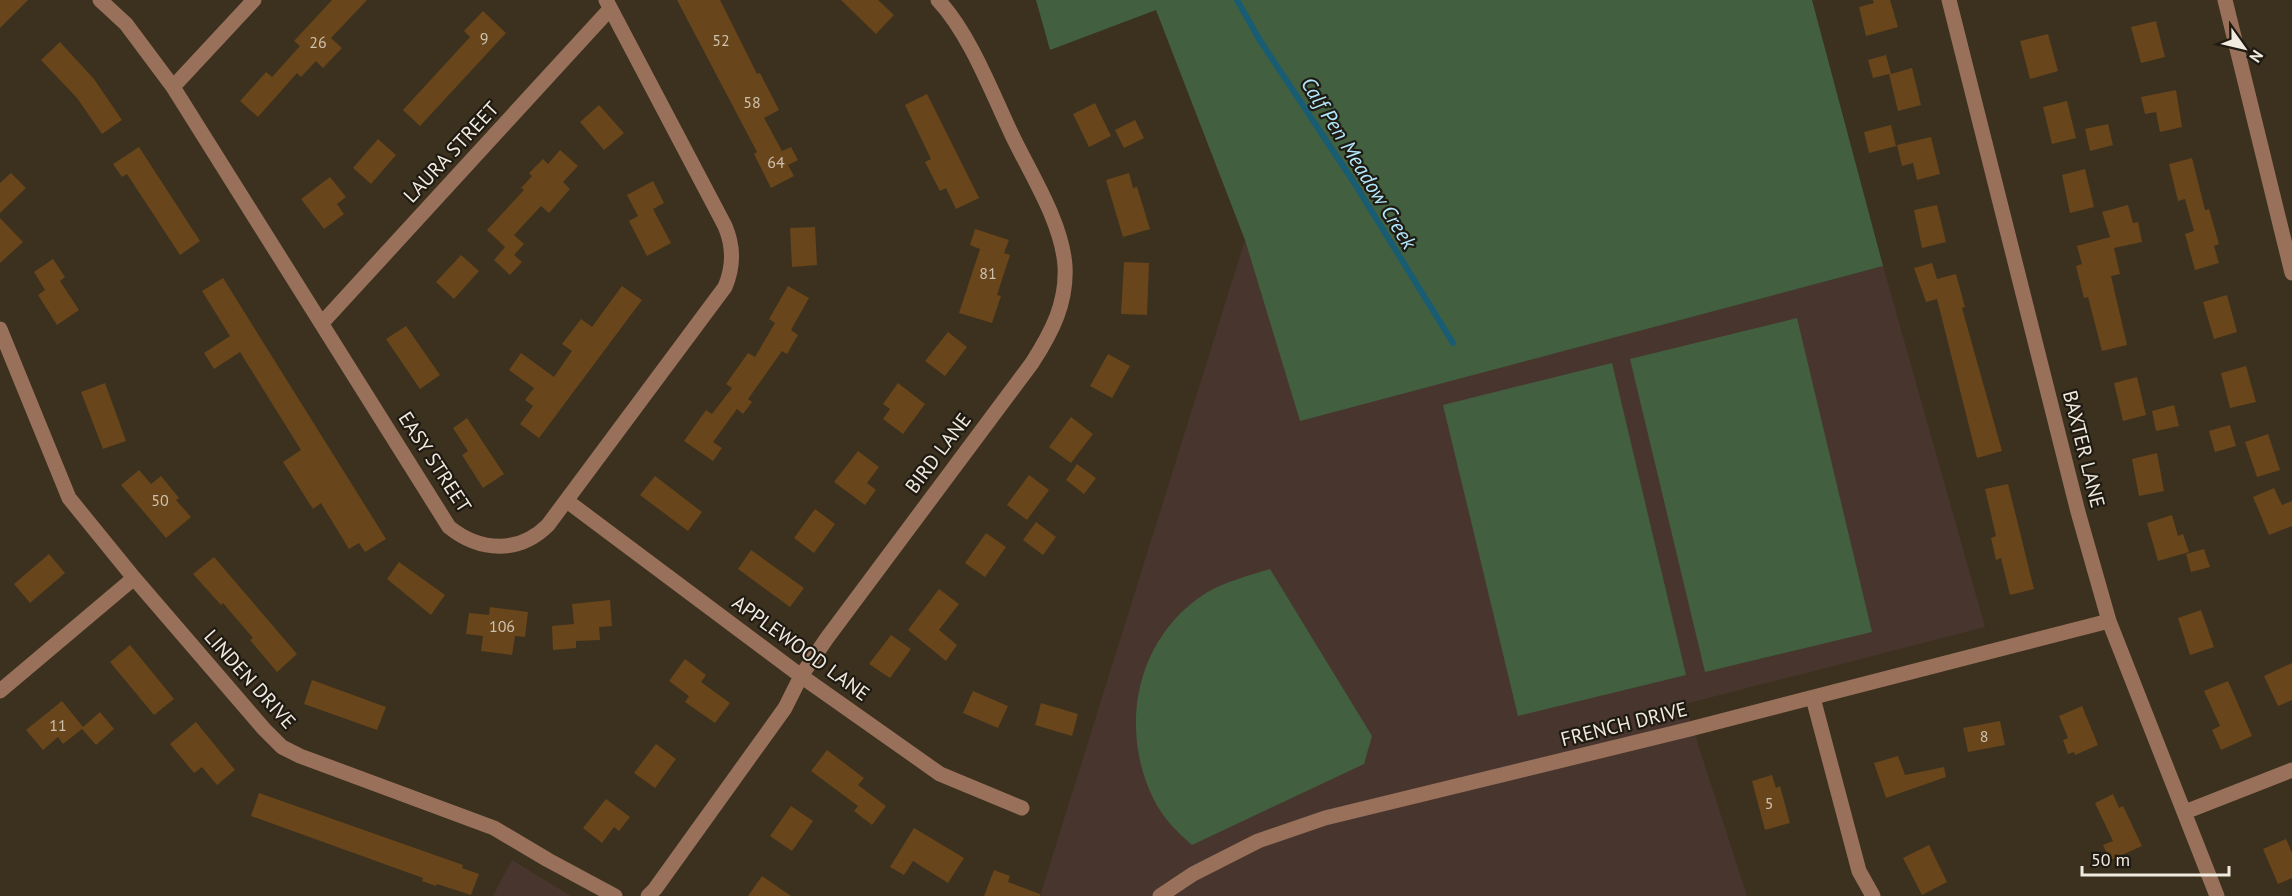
<svg xmlns="http://www.w3.org/2000/svg" width="2292" height="896" font-family="'PT Sans',sans-serif">
  <style>
    .education { fill: #48362e }
    .green { fill: #425f3f }
    .lines { fill: none; stroke-linecap: round; stroke-linejoin: round }
    .stream { stroke: #185d74; stroke-width: 6 }
    .building { fill: #68451a }
    .minor { stroke: #99715a; stroke-width: 15 }
    .labels { text-anchor: middle; dominant-baseline: central; stroke-width: 4.5; stroke-linejoin: round; paint-order: stroke }
    .number-label { font-size: 16px; fill: #cec1ae }
    .street-label { font-size: 20px; fill: #f0eadf; stroke: #1f1a12 }
    .water-label { font-size: 21px; font-style: italic; fill: #b1e8fe; stroke: #1f1a12 }
  </style>
  <rect width="100%" height="100%" fill="#3c311f"/>
  <path class="education" d="M 1245,240 L 1300,420 L 1883,266 L 1985,627 L 1685,704 L 1747,896 L 1040,896 Z
    M 512,860 L 571,896 L 493,896 Z"/>
  <path class="green" d="M 1036,0 L 1812,0 L 1883,266 L 1300,421 L 1245,240 L 1156,10 L 1050,50 Z
    M 1797,318 L 1872,632 L 1705,672 L 1630,359 Z
    M 1612,363 L 1686,675 L 1518,716 L 1443,405 Z
    M 1270,569 L 1372,736 L 1364,764 L 1192,845 C 1177,832 1163,818 1154,800 C 1118,728 1136,637 1206,593 C 1226,581 1248,576 1270,569 Z"/>
  <g class="lines">
    <path class="stream" d="M 1237,0 L 1259,39 L 1353,181 L 1453,343"/>
  </g>
  <path class="building" d="M 0,0 L 28,0 L 0,28 Z
    M 332,0 L 367,0 L 331,38 L 342,48 L 323,68 L 316,61 L 301,77 L 297,73 L 258,117 L 240,101 L 266,72 L 272,77 L 300,46 L 294,41 Z
    M 677,0 L 720,0 L 757,74 L 760,73 L 779,110 L 764,118 L 782,151 L 791,147 L 798,160 L 788,165 L 794,176 L 771,188 L 754,154 L 757,152 Z
    M 841,0 L 878,0 L 894,15 L 876,34 Z
    M 1873,0 L 1890,0 L 1898,27 L 1866,36 L 1859,7 L 1874,3 Z
    M 483,11 L 506,33 L 420,126 L 403,110 L 470,37 L 464,31 Z
    M 2156,21 L 2165,57 L 2141,63 L 2131,27 Z
    M 2048,34 L 2058,71 L 2030,79 L 2020,41 Z
    M 60,42 L 94,79 L 122,120 L 102,134 L 77,98 L 41,60 Z
    M 1886,55 L 1891,74 L 1912,68 L 1921,105 L 1898,111 L 1889,74 L 1873,78 L 1868,60 Z
    M 2176,90 L 2182,127 L 2160,132 L 2156,112 L 2145,114 L 2141,97 Z
    M 927,94 L 979,198 L 956,209 L 946,188 L 940,191 L 925,162 L 931,159 L 905,105 Z
    M 2067,101 L 2076,138 L 2052,144 L 2043,107 Z
    M 1095,103 L 1111,136 L 1089,147 L 1073,114 Z
    M 599,105 L 624,133 L 604,150 L 580,122 Z
    M 1135,120 L 1144,138 L 1124,148 L 1115,130 Z
    M 2108,124 L 2113,145 L 2090,151 L 2085,129 Z
    M 1891,125 L 1896,146 L 1869,153 L 1864,132 Z
    M 1931,137 L 1940,174 L 1917,180 L 1913,163 L 1902,166 L 1897,145 Z
    M 378,139 L 396,155 L 371,184 L 353,168 Z
    M 139,147 L 200,241 L 180,255 L 127,174 L 122,177 L 113,164 Z
    M 560,150 L 578,166 L 563,182 L 570,189 L 549,213 L 541,206 L 514,235 L 524,244 L 514,255 L 522,262 L 510,275 L 494,260 L 505,247 L 487,230 L 524,190 L 521,188 L 532,176 L 529,173 L 543,159 L 548,164 Z
    M 2192,158 L 2205,210 L 2209,209 L 2219,244 L 2214,246 L 2219,263 L 2195,270 L 2185,234 L 2194,231 L 2185,199 L 2178,201 L 2169,164 Z
    M 2085,169 L 2094,207 L 2070,213 L 2062,175 Z
    M 11,173 L 26,188 L 0,213 L 0,183 Z
    M 1129,173 L 1133,188 L 1137,187 L 1150,229 L 1123,237 L 1106,180 Z
    M 330,177 L 346,197 L 337,204 L 344,214 L 324,229 L 301,199 Z
    M 653,181 L 664,203 L 653,209 L 671,243 L 647,256 L 629,221 L 638,216 L 627,195 Z
    M 1937,205 L 1946,242 L 1922,248 L 1914,210 Z
    M 2128,205 L 2133,223 L 2138,222 L 2142,242 L 2114,248 L 2120,274 L 2111,276 L 2127,345 L 2102,351 L 2088,297 L 2084,298 L 2076,266 L 2082,264 L 2077,246 L 2110,237 L 2102,212 Z
    M 0,218 L 23,242 L 0,263 Z
    M 815,227 L 817,265 L 792,267 L 790,228 Z
    M 975,229 L 1009,240 L 1004,253 L 1010,255 L 997,295 L 1001,296 L 992,323 L 959,313 L 980,249 L 970,245 Z
    M 461,255 L 479,271 L 454,299 L 436,282 Z
    M 53,259 L 65,277 L 60,281 L 79,310 L 57,325 L 38,295 L 45,290 L 34,272 Z
    M 1124,262 L 1149,263 L 1147,315 L 1121,314 Z
    M 1932,263 L 1937,279 L 1956,274 L 1965,307 L 1962,308 L 2002,451 L 1977,458 L 1937,299 L 1926,302 L 1914,268 Z
    M 223,278 L 386,539 L 365,552 L 359,543 L 349,549 L 321,503 L 313,509 L 283,462 L 301,450 L 240,352 L 214,369 L 204,353 L 230,336 L 202,291 Z
    M 622,286 L 642,300 L 539,438 L 520,424 L 533,406 L 525,400 L 534,388 L 509,370 L 521,353 L 554,377 L 572,351 L 562,344 L 581,319 L 592,327 Z
    M 788,286 L 809,298 L 791,330 L 798,335 L 787,354 L 782,351 L 748,399 L 752,402 L 743,414 L 737,409 L 713,442 L 722,448 L 713,461 L 684,441 L 706,410 L 712,414 L 732,388 L 726,384 L 748,353 L 755,357 L 775,323 L 769,319 Z
    M 2227,295 L 2237,332 L 2214,339 L 2203,302 Z
    M 406,326 L 440,375 L 420,389 L 386,339 Z
    M 948,332 L 967,347 L 945,376 L 925,361 Z
    M 1108,354 L 1130,366 L 1112,398 L 1090,386 Z
    M 2246,366 L 2256,402 L 2230,408 L 2221,373 Z
    M 2137,377 L 2146,415 L 2123,421 L 2114,383 Z
    M 105,383 L 126,441 L 103,449 L 81,392 Z
    M 898,383 L 925,404 L 903,434 L 883,419 L 890,409 L 883,404 Z
    M 2174,405 L 2179,426 L 2156,431 L 2152,411 Z
    M 1071,417 L 1093,434 L 1071,463 L 1049,447 Z
    M 467,418 L 504,474 L 483,488 L 462,455 L 468,451 L 453,428 Z
    M 2230,425 L 2236,446 L 2215,452 L 2209,431 Z
    M 2268,434 L 2280,470 L 2257,477 L 2245,442 Z
    M 858,451 L 879,467 L 867,483 L 876,490 L 865,505 L 834,482 Z
    M 2157,453 L 2164,491 L 2139,496 L 2132,459 Z
    M 1077,464 L 1096,478 L 1084,494 L 1066,480 Z
    M 139,470 L 151,484 L 161,476 L 179,498 L 176,500 L 191,517 L 166,538 L 121,485 Z
    M 1029,475 L 1049,490 L 1027,520 L 1007,505 Z
    M 655,476 L 702,512 L 688,531 L 640,495 Z
    M 2008,484 L 2034,589 L 2010,595 L 2001,558 L 1996,560 L 1991,538 L 1996,536 L 1985,489 Z
    M 2274,488 L 2282,505 L 2292,501 L 2292,526 L 2269,535 L 2253,497 Z
    M 815,509 L 835,524 L 814,553 L 794,538 Z
    M 2172,515 L 2178,536 L 2183,534 L 2189,552 L 2158,561 L 2147,523 Z
    M 1036,522 L 1056,537 L 1043,555 L 1023,540 Z
    M 986,533 L 1006,547 L 985,577 L 965,563 Z
    M 2204,549 L 2210,567 L 2191,572 L 2186,554 Z
    M 751,550 L 804,588 L 790,607 L 738,569 Z
    M 49,554 L 65,573 L 30,603 L 14,584 Z
    M 214,557 L 297,654 L 277,672 L 250,640 L 253,638 L 223,603 L 221,605 L 193,574 Z
    M 399,562 L 445,595 L 431,615 L 387,579 Z
    M 939,589 L 959,604 L 939,630 L 957,645 L 946,661 L 908,630 Z
    M 610,600 L 612,626 L 599,627 L 600,640 L 576,641 L 576,648 L 553,650 L 552,626 L 574,624 L 572,604 Z
    M 490,607 L 528,612 L 525,637 L 515,636 L 512,655 L 481,651 L 483,636 L 466,634 L 469,613 L 489,615 Z
    M 2201,610 L 2214,647 L 2190,655 L 2178,618 Z
    M 891,635 L 911,649 L 890,678 L 869,664 Z
    M 130,645 L 174,699 L 154,715 L 110,662 Z
    M 685,659 L 706,675 L 701,682 L 730,703 L 715,723 L 685,702 L 689,696 L 669,681 Z
    M 2292,663 L 2292,700 L 2278,706 L 2264,676 Z
    M 312,680 L 386,707 L 377,730 L 304,704 Z
    M 2228,681 L 2252,736 L 2221,750 L 2212,730 L 2220,726 L 2204,691 Z
    M 973,691 L 1008,706 L 998,728 L 963,713 Z
    M 62,701 L 83,727 L 100,712 L 114,729 L 96,745 L 82,729 L 63,744 L 58,737 L 43,750 L 26,730 Z
    M 1041,703 L 1078,714 L 1072,736 L 1035,725 Z
    M 2082,706 L 2098,745 L 2075,755 L 2074,752 L 2068,754 L 2063,740 L 2068,738 L 2059,716 Z
    M 2000,721 L 2005,745 L 1968,752 L 1963,728 Z
    M 196,722 L 235,770 L 217,785 L 202,767 L 194,773 L 170,744 Z
    M 656,744 L 676,759 L 655,788 L 634,773 Z
    M 827,750 L 864,778 L 858,785 L 886,806 L 872,825 L 854,811 L 858,806 L 811,771 Z
    M 1898,756 L 1905,775 L 1944,767 L 1946,777 L 1886,798 L 1874,763 Z
    M 1772,775 L 1776,788 L 1780,786 L 1790,823 L 1765,830 L 1752,781 Z
    M 259,793 L 463,865 L 462,868 L 479,874 L 471,895 L 437,884 L 436,886 L 422,881 L 423,878 L 251,816 Z
    M 2113,794 L 2119,808 L 2123,806 L 2142,846 L 2110,860 L 2103,845 L 2113,841 L 2095,803 Z
    M 606,799 L 630,817 L 619,831 L 614,827 L 602,843 L 583,828 Z
    M 791,806 L 813,821 L 792,851 L 770,836 Z
    M 914,828 L 964,858 L 948,883 L 913,861 L 904,875 L 890,867 Z
    M 2286,839 L 2292,853 L 2292,878 L 2278,884 L 2263,849 Z
    M 1929,845 L 1947,882 L 1922,895 L 1903,858 Z
    M 994,870 L 1010,876 L 1008,882 L 1040,894 L 1040,896 L 984,896 Z
    M 762,876 L 791,896 L 748,896 Z"/>
  <g class="lines">
    <path class="minor" d="M 100,0 L 126,24 L 173,87 L 449,527 C 480,552 519,554 548,525 L 725,287 C 734,266 734,247 725,226 L 606,0
      M 1949,0 L 2078,512 L 2109,621 L 2217,896
      M 2225,0 L 2292,273
      M 173,87 L 254,0
      M 322,323 L 610,9
      M 0,329 L 69,498 L 134,578 L 264,729 L 282,747 L 300,756 L 494,828 L 548,860 L 615,896
      M 567,501 L 801,676 L 940,774 L 1022,808
      M 0,691 L 134,578
      M 1813,698 L 1859,871 L 1873,896
      M 2185,812 L 2292,770
      M 648,896 L 655,889 L 785,708 L 801,676 L 827,638 L 1032,363 C 1052,332 1067,303 1065,266 C 1062,222 1031,175 1012,135 C 992,93 970,34 938,0
      M 1160,896 L 1193,874 L 1258,841 L 1325,818 L 1690,729 L 2109,621"/>
  </g>
  <g class="labels">
    <g class="number-label">
      <text x="484" y="38">9</text>
      <text x="721" y="40">52</text>
      <text x="318" y="42">26</text>
      <text x="752" y="102">58</text>
      <text x="776" y="162">64</text>
      <text x="988" y="273">81</text>
      <text x="160" y="500">50</text>
      <text x="502" y="626">106</text>
      <text x="58" y="725">11</text>
      <text x="1984" y="736">8</text>
      <text x="1769" y="803">5</text>
    </g>
    <g class="street-label">
      <text transform="translate(451 152) rotate(-47)">LAURA STREET</text>
      <text transform="translate(2084 449) rotate(76)">BAXTER LANE</text>
      <text transform="translate(938 453) rotate(-53)">BIRD LANE</text>
      <text transform="translate(435 462) rotate(57)">EASY STREET</text>
      <text transform="translate(801 648) rotate(36)">APPLEWOOD LANE</text>
      <text transform="translate(250 679) rotate(48)">LINDEN DRIVE</text>
      <text transform="translate(1624 724) rotate(-14)">FRENCH DRIVE</text>
    </g>
    <g class="water-label">
      <text transform="translate(1359 163) rotate(58)">Calf Pen Meadow Creek</text>
    </g>
  </g>
  <g transform="translate(2244 48) rotate(124)" stroke="#1f1a12" stroke-width="4.5" paint-order="stroke">
  <path d="M0-4.5L10 22L0 15L-10 22Z" fill="#f0eadf"/>
  <text y="-9" font-size="16" font-weight="bold" text-anchor="middle" fill="#f0eadf">N</text>
  </g>
  <path d="M2082 866v9h147v-9" fill="none" stroke="#f0eadf" stroke-width="3"/>
  <text x="2091" y="866" font-size="18" fill="#f0eadf" stroke="#1f1a12" stroke-width="4.5" paint-order="stroke">50 m</text>
</svg>
